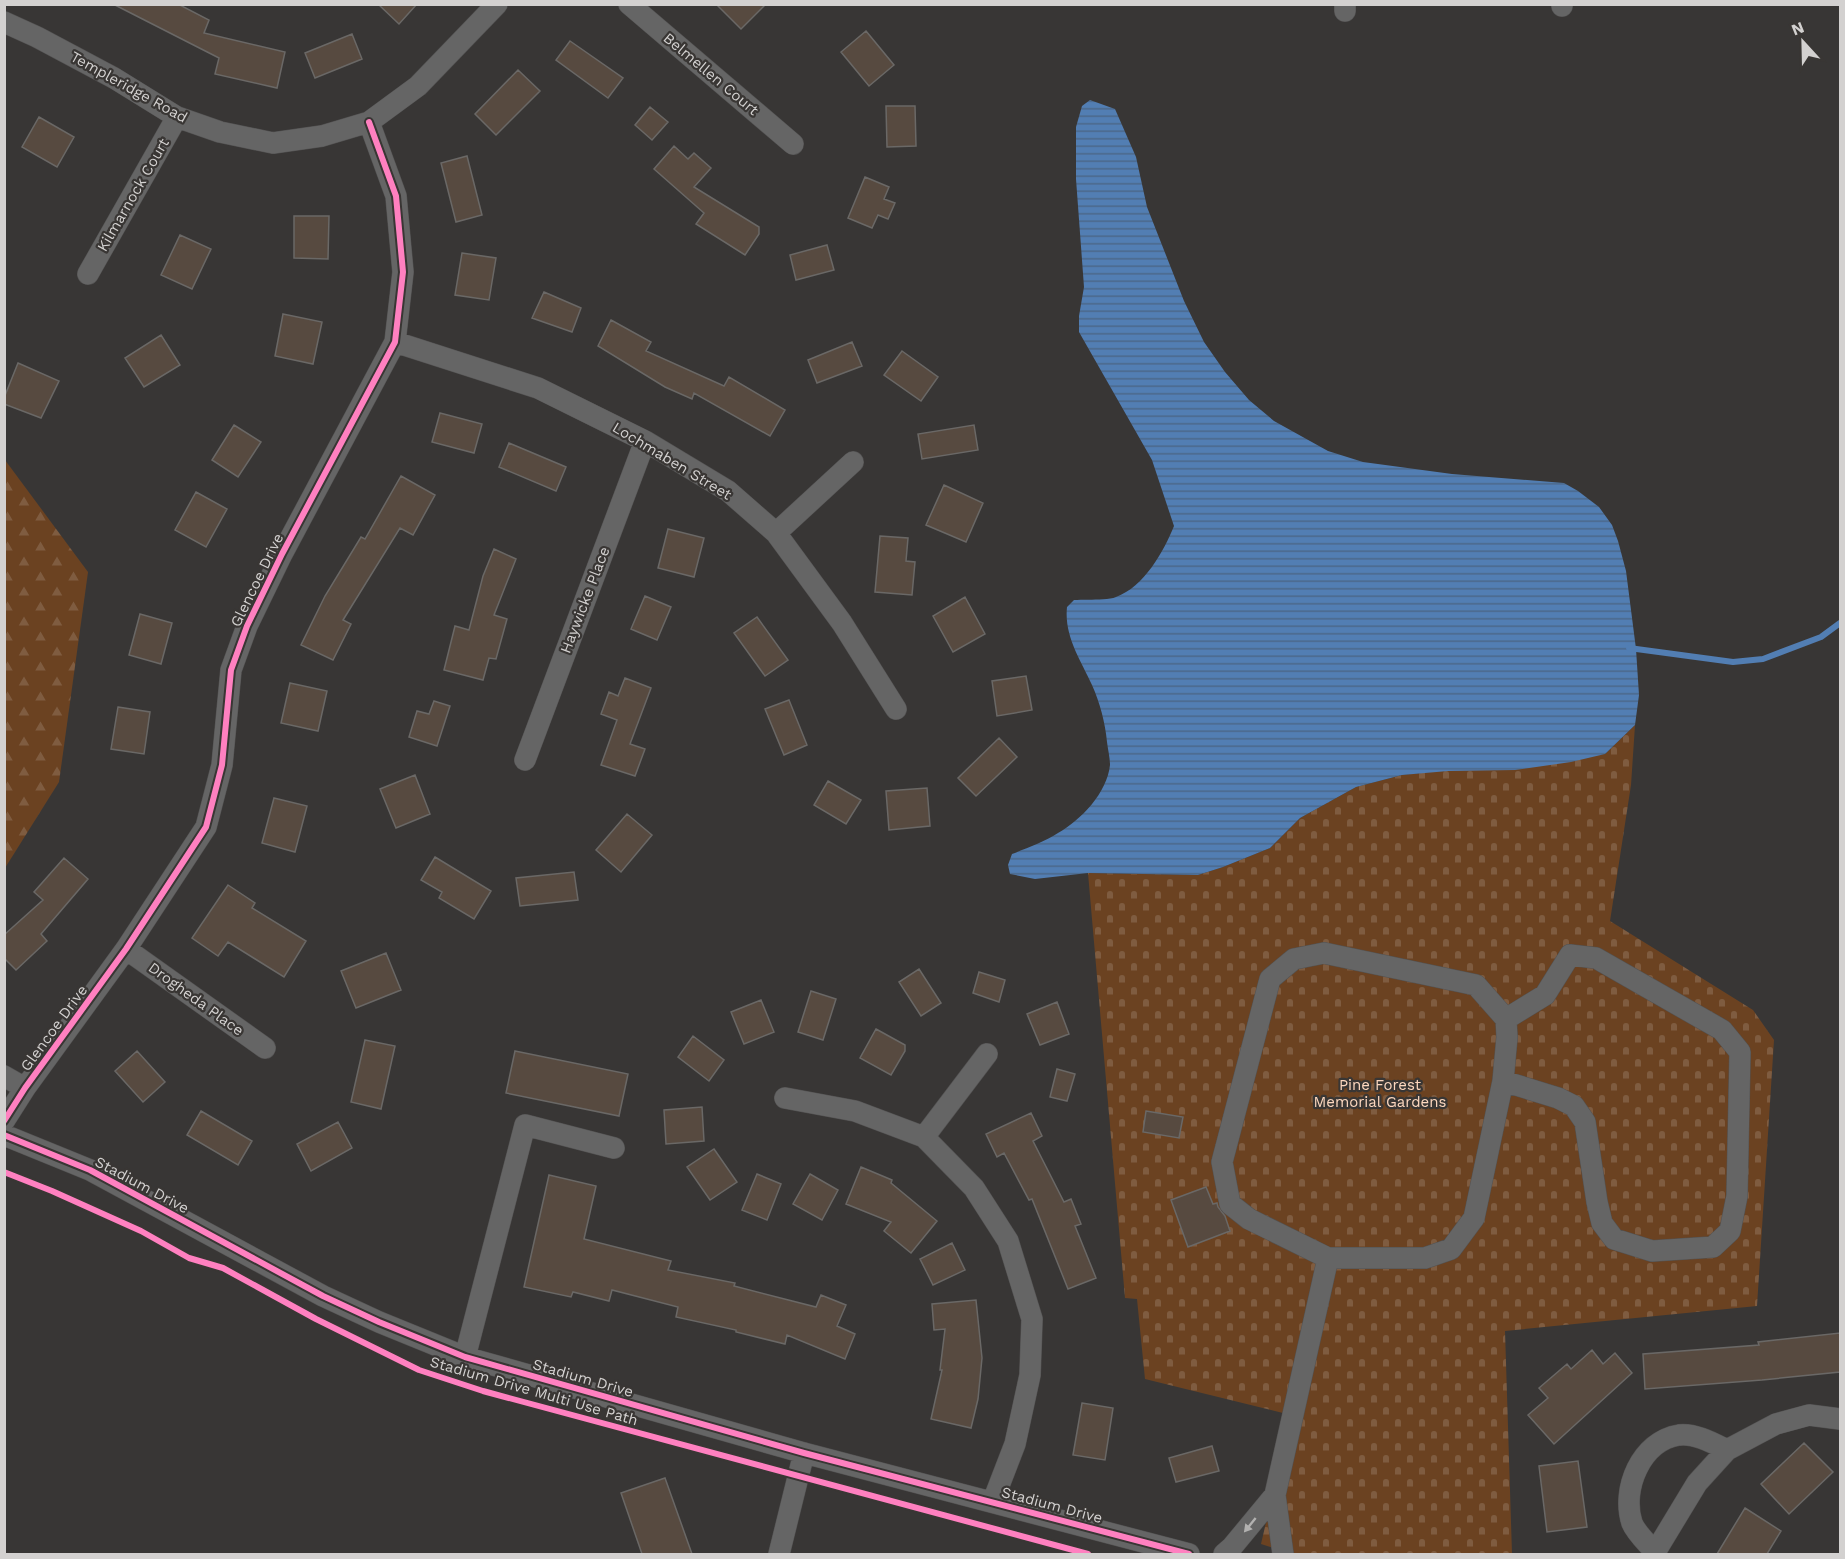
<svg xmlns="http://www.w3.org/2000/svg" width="1845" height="1559" font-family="'Work Sans',sans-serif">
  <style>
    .forest { fill: url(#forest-firs) }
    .cemetery { fill: url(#cemetery-stones) }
    .water { fill: url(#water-rules) }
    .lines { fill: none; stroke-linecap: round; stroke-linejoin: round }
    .stream { stroke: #527eb3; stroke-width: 6 }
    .building { fill: #574a40; stroke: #6a6866; stroke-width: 1.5 }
    .minor-casing { stroke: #535252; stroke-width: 22 }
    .minor { stroke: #656565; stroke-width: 21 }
    .cycleway-casing { stroke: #393634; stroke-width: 10 }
    .cycleway { stroke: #ff80c0; stroke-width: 6 }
    .oneway { fill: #b2b1b0 }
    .labels { text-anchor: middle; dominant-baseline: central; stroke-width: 4.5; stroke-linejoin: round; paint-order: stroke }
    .street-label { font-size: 15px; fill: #d3d1d0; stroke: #393634 }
    .park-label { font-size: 15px; fill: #fdd8bf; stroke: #393634 }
  </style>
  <defs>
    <pattern id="forest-firs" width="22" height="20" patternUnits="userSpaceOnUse" patternTransform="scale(1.5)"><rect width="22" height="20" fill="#6b4221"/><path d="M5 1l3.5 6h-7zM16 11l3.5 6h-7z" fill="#7f5c40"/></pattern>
    <pattern id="cemetery-stones" width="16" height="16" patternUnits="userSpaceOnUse" patternTransform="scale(1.5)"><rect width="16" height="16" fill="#6b4221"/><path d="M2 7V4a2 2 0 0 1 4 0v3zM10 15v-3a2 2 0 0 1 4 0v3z" fill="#7f5c40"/></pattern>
    <pattern id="water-rules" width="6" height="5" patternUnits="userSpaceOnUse" patternTransform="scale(1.5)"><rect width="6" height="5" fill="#527eb3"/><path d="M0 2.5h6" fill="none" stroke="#4b688a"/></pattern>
  </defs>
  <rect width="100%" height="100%" fill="#383635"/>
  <path class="forest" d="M 5,460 L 88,572 L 59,782 L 5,868 Z"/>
  <path class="cemetery" d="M 1635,725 L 1631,785 L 1610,921 L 1753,1010 L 1774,1040 L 1757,1306 L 1505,1331 L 1512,1554 L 1292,1554 L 1261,1544 L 1291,1415 L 1145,1379 L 1137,1299 L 1125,1298 L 1088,873 L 1198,875 L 1223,867 L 1270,848 L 1300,818 L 1356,787 L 1402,775 L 1605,754 Z"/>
  <path class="water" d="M 1090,100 L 1115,109 L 1136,157 L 1147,207 L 1184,301 L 1204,342 L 1225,372 L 1249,400 L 1274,421 L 1328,451 L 1363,462 L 1452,474 L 1564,483 L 1578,491 L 1599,507 L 1612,525 L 1618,541 L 1626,571 L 1636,649 L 1639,695 L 1635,725 L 1605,754 L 1571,762 L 1515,770 L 1448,771 L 1402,775 L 1356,787 L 1300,818 L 1270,848 L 1223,867 L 1198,875 L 1088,873 L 1035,879 L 1010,874 L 1008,865 L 1012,854 C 1027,848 1044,842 1058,833 C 1081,820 1107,793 1110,765 C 1110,758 1108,750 1107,742 C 1105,722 1100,703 1092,685 C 1080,659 1064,636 1067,607 L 1074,600 C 1086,599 1106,601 1116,597 C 1144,587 1164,551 1174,526 L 1152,460 L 1079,332 L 1079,316 L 1084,287 L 1076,179 L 1076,127 L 1082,106 Z"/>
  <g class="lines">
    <path class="stream" d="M 1629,648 L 1733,662 L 1763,659 L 1821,637 L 1840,623"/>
  </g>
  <path class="building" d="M 113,4 L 178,4 L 209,20 L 204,33 L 285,52 L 277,88 L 215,74 L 219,58 Z
    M 378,4 L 417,4 L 399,24 Z
    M 716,4 L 766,4 L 741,29 Z
    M 866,31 L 894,65 L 869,86 L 841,52 Z
    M 352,34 L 362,59 L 315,78 L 305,53 Z
    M 570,41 L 623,78 L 608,98 L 556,60 Z
    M 518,70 L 540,91 L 496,135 L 475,114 Z
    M 886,106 L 915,106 L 916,146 L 887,147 Z
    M 650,107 L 668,122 L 652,140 L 635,125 Z
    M 39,117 L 74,137 L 57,167 L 22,147 Z
    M 674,146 L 688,159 L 694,153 L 711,168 L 694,187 L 759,227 L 759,234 L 745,255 L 696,224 L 704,213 L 654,169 Z
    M 467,156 L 482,215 L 456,222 L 441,163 Z
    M 865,177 L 889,187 L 884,199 L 895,203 L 888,219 L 878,215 L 872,228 L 848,218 Z
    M 294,216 L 329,216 L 328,259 L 294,258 Z
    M 180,235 L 211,249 L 192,289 L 161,275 Z
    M 827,245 L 834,270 L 796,280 L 790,255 Z
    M 462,253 L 496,258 L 489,300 L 455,295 Z
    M 544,292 L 581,308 L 572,332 L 532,318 Z
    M 283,314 L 322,322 L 313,364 L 275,356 Z
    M 611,320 L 651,342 L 646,351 L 724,386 L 729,377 L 785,410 L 770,436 L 694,393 L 692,399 L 665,387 L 598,346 Z
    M 161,335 L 180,365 L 144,387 L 125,358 Z
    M 852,342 L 862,366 L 817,383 L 808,360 Z
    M 902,351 L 938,377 L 921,401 L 884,375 Z
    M 18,363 L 59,381 L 41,418 L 4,404 L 4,398 Z
    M 440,413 L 482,424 L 474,453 L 432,442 Z
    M 234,425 L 261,442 L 238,477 L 212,460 Z
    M 974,425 L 978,450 L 922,459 L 918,434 Z
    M 509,443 L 566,467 L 556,491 L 499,467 Z
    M 401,476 L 435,495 L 413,535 L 400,528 L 343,620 L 351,624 L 333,660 L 301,645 L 325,596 L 361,537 L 365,539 Z
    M 944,485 L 983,503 L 966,542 L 926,525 Z
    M 196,492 L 227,509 L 206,547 L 175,530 Z
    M 668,529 L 704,538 L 694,577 L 658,568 Z
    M 880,536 L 908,538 L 906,561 L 915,562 L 912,595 L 875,592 Z
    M 494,549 L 516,559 L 494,615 L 507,619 L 496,659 L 489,658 L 483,680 L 444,670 L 455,626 L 469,630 L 483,576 Z
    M 645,596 L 671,607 L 657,640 L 631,629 Z
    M 965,597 L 985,634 L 953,652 L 933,616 Z
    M 140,614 L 172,623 L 161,664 L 129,655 Z
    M 757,617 L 788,660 L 765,676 L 734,633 Z
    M 1026,676 L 1032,710 L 997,716 L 992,681 Z
    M 625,678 L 651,688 L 630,744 L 645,749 L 635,776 L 601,765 L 617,720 L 601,714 L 609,692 L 618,696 Z
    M 290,683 L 327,691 L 318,731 L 281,723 Z
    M 789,700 L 807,745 L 784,755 L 765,709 Z
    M 434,701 L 450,706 L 437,746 L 409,737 L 417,711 L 429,714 Z
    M 118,707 L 150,712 L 144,754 L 111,749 Z
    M 999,738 L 1017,757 L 976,796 L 958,778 Z
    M 415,775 L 430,814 L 396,828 L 380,789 Z
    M 828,781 L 861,800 L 846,824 L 814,805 Z
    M 927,788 L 930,826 L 889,830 L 886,791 Z
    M 274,798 L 307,806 L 295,852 L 262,843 Z
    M 627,814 L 652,835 L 621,872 L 596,850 Z
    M 435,857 L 491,891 L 474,919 L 439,898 L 442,892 L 421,880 Z
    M 64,858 L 88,879 L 41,934 L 47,941 L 16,970 L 4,958 L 4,935 L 43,900 L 34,892 Z
    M 574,872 L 578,900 L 520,906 L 516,878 Z
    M 228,885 L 255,903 L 252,908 L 306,941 L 284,977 L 228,942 L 218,956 L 192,938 Z
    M 386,953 L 401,990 L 356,1008 L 341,971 Z
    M 919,969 L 941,1003 L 921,1016 L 899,982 Z
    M 979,972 L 1005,980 L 999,1002 L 973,993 Z
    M 811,991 L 836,999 L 823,1040 L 798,1032 Z
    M 761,1000 L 774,1032 L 744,1044 L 731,1012 Z
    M 1057,1002 L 1069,1034 L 1040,1045 L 1027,1014 Z
    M 876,1029 L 905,1045 L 905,1051 L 891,1075 L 860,1058 Z
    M 693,1036 L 724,1060 L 709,1081 L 678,1057 Z
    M 365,1040 L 395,1046 L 381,1109 L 351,1102 Z
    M 137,1051 L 165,1082 L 143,1102 L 115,1071 Z
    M 515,1051 L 628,1074 L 619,1116 L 506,1093 Z
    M 1057,1069 L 1075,1074 L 1067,1101 L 1050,1097 Z
    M 702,1107 L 704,1141 L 666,1144 L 664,1110 Z
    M 201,1111 L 252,1141 L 238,1165 L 187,1135 Z
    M 1146,1111 L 1183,1117 L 1179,1138 L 1143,1132 Z
    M 1031,1113 L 1042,1136 L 1033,1141 L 1064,1202 L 1071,1199 L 1081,1224 L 1075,1226 L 1096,1278 L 1068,1289 L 1032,1199 L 1029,1200 L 1004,1153 L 997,1157 L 986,1134 Z
    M 338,1122 L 352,1148 L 311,1171 L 297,1144 Z
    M 714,1149 L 737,1182 L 710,1200 L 687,1167 Z
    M 861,1167 L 892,1180 L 891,1183 L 937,1221 L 911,1253 L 884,1231 L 891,1222 L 846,1204 Z
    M 757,1174 L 781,1184 L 767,1220 L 742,1210 Z
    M 810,1174 L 838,1190 L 822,1220 L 793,1204 Z
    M 549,1175 L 596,1186 L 584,1239 L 671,1261 L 668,1270 L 735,1283 L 734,1286 L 816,1307 L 821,1295 L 846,1305 L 837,1326 L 855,1334 L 845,1359 L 787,1335 L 785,1344 L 736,1332 L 736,1330 L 676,1317 L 678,1307 L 612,1290 L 609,1301 L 573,1292 L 571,1297 L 524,1287 Z
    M 1206,1187 L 1213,1204 L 1217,1203 L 1218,1207 L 1225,1216 L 1230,1231 L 1188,1247 L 1171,1200 Z
    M 952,1243 L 965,1270 L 933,1285 L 920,1259 Z
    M 976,1300 L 982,1358 L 978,1399 L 971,1428 L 931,1419 L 942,1370 L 940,1370 L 945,1329 L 934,1330 L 932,1304 Z
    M 1840,1333 L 1840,1372 L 1762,1380 L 1645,1389 L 1643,1354 L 1759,1345 L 1758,1342 Z
    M 1592,1350 L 1603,1364 L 1615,1353 L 1632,1373 L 1554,1444 L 1528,1415 L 1548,1398 L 1539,1388 L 1567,1364 L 1571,1369 Z
    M 1082,1403 L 1113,1408 L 1105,1460 L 1073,1455 Z
    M 1804,1443 L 1833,1472 L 1789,1514 L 1761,1484 Z
    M 1212,1446 L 1219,1471 L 1176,1482 L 1169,1458 Z
    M 1578,1461 L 1587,1527 L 1547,1532 L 1539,1466 Z
    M 665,1478 L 692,1554 L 642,1554 L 621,1493 Z
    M 1745,1508 L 1781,1531 L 1767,1554 L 1717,1554 Z"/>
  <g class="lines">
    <g class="minor-casing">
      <path id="minor" d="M 629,4 L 793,144
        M 1562,6 L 1562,4
        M 1345,11 L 1345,4
        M 4,22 L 37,37 L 114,78 L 177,117 L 220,132 L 273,143 L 322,136 L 369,122 L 418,86 L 497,4
        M 88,274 L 177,117
        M 395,342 L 538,388 L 645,441 L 728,491 L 776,533 L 842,623 L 896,709
        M 776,533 L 853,462
        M 525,760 L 645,441
        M 126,949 L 265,1048
        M 1324,953 L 1476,985 L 1506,1019 L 1507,1037 L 1503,1081 L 1474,1218 L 1451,1249 L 1425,1258 L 1328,1258 L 1249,1219 L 1230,1204 L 1222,1162 L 1270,979 L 1294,959 Z
        M 4,1076 L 25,1088
        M 1503,1081 L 1558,1098 L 1574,1106 L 1585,1122 L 1597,1202 L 1602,1223 L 1614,1239 L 1652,1251 L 1713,1247 L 1730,1231 L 1737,1196 L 1740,1052 L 1722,1030 L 1596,958 L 1570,955 L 1545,995 L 1506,1019
        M 785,1098 L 855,1111 L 924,1137 L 974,1188 L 1008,1241 L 1032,1319 L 1030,1375 L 1015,1444 L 993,1501
        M 4,1121 L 25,1088 L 126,949 L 206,827 L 222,765 L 231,670 L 247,626 L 282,554 L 395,342 L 403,272 L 396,196 L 369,122
        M 4,1135 L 90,1170 L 323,1296 L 379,1322 L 465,1357 L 804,1453 L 1189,1554
        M 924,1137 L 987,1054
        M 465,1357 L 525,1125 L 614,1148
        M 1655,1552 C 1648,1544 1636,1533 1632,1523 C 1621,1489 1641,1441 1679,1435 C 1695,1433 1713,1443 1727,1450
        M 779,1554 L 804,1453
        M 1224,1554 L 1232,1547 L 1275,1495
        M 1283,1554 L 1275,1495 L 1328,1258
        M 1654,1554 L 1697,1483 L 1727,1450 L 1776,1424 L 1809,1415 L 1840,1419"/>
    </g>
    <use href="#minor" class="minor"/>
    <g class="cycleway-casing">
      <path id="cycleway" d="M 4,1121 L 25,1088 L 126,949 L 206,827 L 222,765 L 231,670 L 247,626 L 282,554 L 395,342 L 403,272 L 396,196 L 369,122
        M 4,1135 L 90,1170 L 323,1296 L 379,1322 L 465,1357 L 804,1453 L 1189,1554
        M 4,1172 L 52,1191 L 141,1231 L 189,1258 L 223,1268 L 316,1319 L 419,1370 L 483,1391 L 1088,1554"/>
    </g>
    <use href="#cycleway" class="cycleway"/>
  </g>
  <defs><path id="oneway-solid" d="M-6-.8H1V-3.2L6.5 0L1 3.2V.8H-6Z" transform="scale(1.5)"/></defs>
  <use class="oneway" href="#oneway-solid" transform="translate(1250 1525) rotate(129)"/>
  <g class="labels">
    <g class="street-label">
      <text transform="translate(711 74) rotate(40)">Belmellen Court</text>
      <text transform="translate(129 87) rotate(29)">Templeridge Road</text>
      <text transform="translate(133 195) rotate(-60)">Kilmarnock Court</text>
      <text transform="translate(672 461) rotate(31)">Lochmaben Street</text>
      <text transform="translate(257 580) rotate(-64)">Glencoe Drive</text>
      <text transform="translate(585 600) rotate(-69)">Haywicke Place</text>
      <text transform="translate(196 999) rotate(36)">Drogheda Place</text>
      <text transform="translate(54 1028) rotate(-54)">Glencoe Drive</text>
      <text transform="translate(142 1185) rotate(28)">Stadium Drive</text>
      <text transform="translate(583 1378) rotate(16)">Stadium Drive</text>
      <text transform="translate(534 1391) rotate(16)">Stadium Drive Multi Use Path</text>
      <text transform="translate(1052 1505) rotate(15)">Stadium Drive</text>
    </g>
    <g class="park-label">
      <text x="1380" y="1085">Pine Forest<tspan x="1380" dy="17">Memorial Gardens</tspan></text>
    </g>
  </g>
  <rect width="1845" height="1559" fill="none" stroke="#d3d1d0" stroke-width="12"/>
  <g transform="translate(1803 42) rotate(338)" stroke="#393634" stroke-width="4.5" paint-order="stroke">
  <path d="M0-4.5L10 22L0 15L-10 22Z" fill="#d3d1d0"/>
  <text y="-9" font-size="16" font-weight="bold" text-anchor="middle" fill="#d3d1d0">N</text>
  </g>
</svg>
